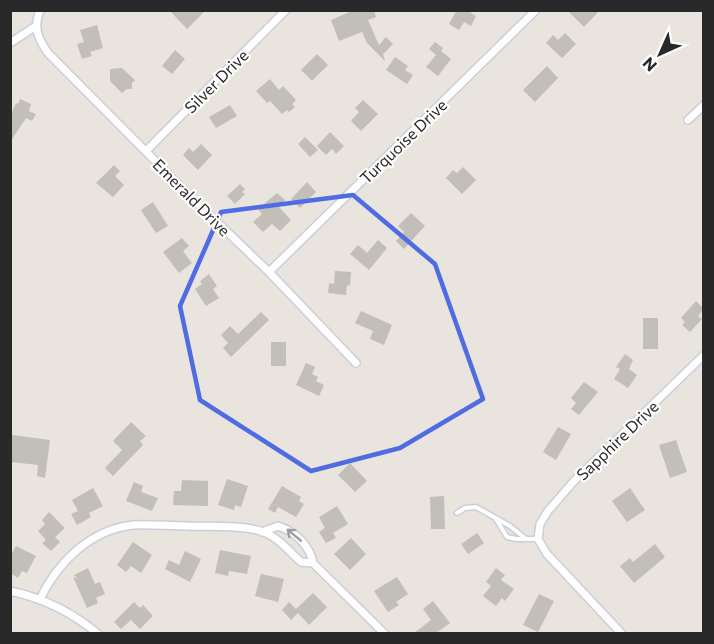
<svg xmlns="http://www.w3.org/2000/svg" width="714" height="644" font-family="Commissioner,sans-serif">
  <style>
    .building { fill: #c2beb8 }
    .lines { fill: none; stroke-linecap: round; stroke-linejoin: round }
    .service-casing { stroke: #cbced9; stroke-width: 7 }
    .minor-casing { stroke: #cbced9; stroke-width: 10 }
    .service { stroke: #fff; stroke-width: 4 }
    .minor { stroke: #fff; stroke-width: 7 }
    .oneway { stroke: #9f9f9f }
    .marked { fill: none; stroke: #506ce3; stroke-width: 4.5; stroke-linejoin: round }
    .labels { text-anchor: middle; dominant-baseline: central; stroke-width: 4.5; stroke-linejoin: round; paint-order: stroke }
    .street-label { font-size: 16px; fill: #292929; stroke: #fff }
  </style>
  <rect width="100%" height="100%" fill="#e9e4dd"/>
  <path class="building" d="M 169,10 L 206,10 L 187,29 Z
    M 354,10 L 374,10 L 376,17 L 368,20 L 379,45 L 386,37 L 393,44 L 383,54 L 385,61 L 367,43 L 362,32 L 339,41 L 331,20 Z
    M 457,10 L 466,10 L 476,16 L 471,26 L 464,22 L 459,30 L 449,24 Z
    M 567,10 L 600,10 L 584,27 Z
    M 97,25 L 103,48 L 90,52 L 92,56 L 82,59 L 77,44 L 84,42 L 80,30 Z
    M 565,33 L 576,44 L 562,58 L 546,43 L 553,35 L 558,40 Z
    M 435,42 L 443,48 L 441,51 L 451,59 L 438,76 L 426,67 L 436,55 L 429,49 Z
    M 175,50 L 185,59 L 172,74 L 162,66 Z
    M 317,54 L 328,65 L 312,81 L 301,70 Z
    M 395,57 L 408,66 L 405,70 L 413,75 L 407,84 L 386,70 Z
    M 547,66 L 558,78 L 535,102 L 523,90 Z
    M 122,68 L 135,80 L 132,83 L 132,89 L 127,89 L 122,93 L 110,81 L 110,69 Z
    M 270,79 L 279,90 L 283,86 L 296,100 L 292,104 L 295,107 L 289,112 L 287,110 L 282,114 L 270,101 L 267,103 L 256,91 Z
    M 20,99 L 31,104 L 29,111 L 36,114 L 32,121 L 26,118 L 10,142 L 10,117 L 16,103 L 18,104 Z
    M 363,100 L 378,114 L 361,131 L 351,121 L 359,112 L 355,108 Z
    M 230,105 L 237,116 L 216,128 L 209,117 Z
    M 330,132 L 344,146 L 336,154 L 332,149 L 326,155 L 317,146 Z
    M 305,137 L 318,150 L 310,157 L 298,144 Z
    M 201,144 L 212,155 L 198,170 L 183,155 L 189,148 L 193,152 Z
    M 114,165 L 120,171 L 115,176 L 124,185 L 113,197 L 96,183 Z
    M 463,167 L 476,180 L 462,194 L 446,178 L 453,170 L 457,173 Z
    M 307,182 L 316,192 L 300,208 L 291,199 Z
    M 240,184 L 245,189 L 242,192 L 245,194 L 235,204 L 227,196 Z
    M 277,193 L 285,200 L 279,207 L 291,220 L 280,231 L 272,224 L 263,232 L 253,222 L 262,214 L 258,209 Z
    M 153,202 L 168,226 L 156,233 L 141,210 Z
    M 411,213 L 425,226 L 404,249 L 396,241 L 404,232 L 398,226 Z
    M 182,238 L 189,246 L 183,251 L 192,263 L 179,273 L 163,252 Z
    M 378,240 L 387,248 L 369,270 L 350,254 L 358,245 L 367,253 Z
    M 335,271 L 351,272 L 350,286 L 347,285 L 346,295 L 328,293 L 329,283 L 334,284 Z
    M 209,274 L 217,286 L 213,289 L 219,298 L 206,306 L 195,289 L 202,284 L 200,281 Z
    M 696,301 L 704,309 L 698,316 L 702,319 L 690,332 L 682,325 L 685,322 L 681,318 Z
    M 361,311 L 392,325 L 384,345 L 370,339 L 373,331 L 355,323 Z
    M 261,312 L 269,320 L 231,357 L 223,348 L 228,343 L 221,335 L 230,326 L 238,334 Z
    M 643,318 L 658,318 L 658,349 L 643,349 Z
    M 271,342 L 286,342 L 286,366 L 271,366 Z
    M 625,354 L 633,360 L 629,369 L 637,375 L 628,388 L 614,379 L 620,369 L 616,367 Z
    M 306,363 L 315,367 L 312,374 L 318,377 L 316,381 L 324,385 L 319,396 L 296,385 Z
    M 584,382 L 598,392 L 579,415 L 571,409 L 576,403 L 571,398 Z
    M 131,422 L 146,436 L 140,441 L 143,445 L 113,476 L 105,468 L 122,450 L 113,441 Z
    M 558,427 L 571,434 L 556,460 L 543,452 Z
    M 12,435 L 50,440 L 45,478 L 37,476 L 38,465 L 10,462 Z
    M 676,440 L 687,472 L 670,478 L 659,445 Z
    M 350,463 L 367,481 L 355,492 L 338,475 Z
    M 227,479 L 248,486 L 241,507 L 235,505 L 234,510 L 218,505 Z
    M 182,480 L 208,481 L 208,506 L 173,505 L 174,491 L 181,491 Z
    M 134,482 L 143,486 L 141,492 L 158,498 L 152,511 L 126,501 Z
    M 282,486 L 301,497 L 299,501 L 304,504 L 296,517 L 278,507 L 275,513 L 268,509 Z
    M 93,488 L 103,506 L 89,513 L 91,517 L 77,525 L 71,514 L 78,511 L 72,500 Z
    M 630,488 L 645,510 L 627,522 L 612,501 Z
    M 444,496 L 445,529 L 431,529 L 430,497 Z
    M 337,506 L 348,524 L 333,533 L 336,538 L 326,543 L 319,532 L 325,528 L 319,517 Z
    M 49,512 L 65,528 L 55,537 L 60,542 L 51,551 L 42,543 L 46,540 L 38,531 L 45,524 L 42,520 Z
    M 477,533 L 484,543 L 468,554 L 461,544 Z
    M 351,538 L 366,554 L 350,570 L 334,554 Z
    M 133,542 L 152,555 L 141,573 L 131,566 L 126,572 L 117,565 Z
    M 655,544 L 665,557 L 634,583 L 620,566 L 630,558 L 633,562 Z
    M 16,546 L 36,556 L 27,573 L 22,571 L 18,578 L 10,573 L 10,557 Z
    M 220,550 L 251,556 L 247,574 L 229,571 L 228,576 L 215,573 Z
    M 185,551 L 201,559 L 190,582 L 165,569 L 169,560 L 179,565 Z
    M 88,568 L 95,584 L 100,582 L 105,594 L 96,598 L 98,603 L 87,608 L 73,577 L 78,579 L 74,575 Z
    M 496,568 L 505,575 L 501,580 L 514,589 L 505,601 L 502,598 L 496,606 L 483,596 L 491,586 L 486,582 Z
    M 261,574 L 284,579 L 278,602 L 255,596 Z
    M 397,577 L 408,594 L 396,602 L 399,605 L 388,612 L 374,591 Z
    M 313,593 L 327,607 L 309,625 L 298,613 L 291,620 L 282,610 L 289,602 L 296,609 Z
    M 539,594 L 554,601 L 538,632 L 523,625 Z
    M 433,601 L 450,623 L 436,633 L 414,633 L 431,620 L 423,609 Z
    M 134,602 L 140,608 L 143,605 L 153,616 L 140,629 L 131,620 L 121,629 L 114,622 Z"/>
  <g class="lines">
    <g class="service-casing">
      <path id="service" d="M 457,513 L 465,508 L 476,507 L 510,526 L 525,538
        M 496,519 L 507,537 L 516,539 L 538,539"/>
    </g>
    <g class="minor-casing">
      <path id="minor" d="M 40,10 C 33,27 38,39 48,53 L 196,202 L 269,272 L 356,363
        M 10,43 L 36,26
        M 688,120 L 704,105
        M 146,151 L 286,10
        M 269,272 L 536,10
        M 262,532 L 278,526 C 295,531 310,546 313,563 L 385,634
        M 10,591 C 43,598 72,612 98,634
        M 40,599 C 58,562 90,530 133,525 C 151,524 170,526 188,526 C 210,527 240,525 261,531 C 277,536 289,551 301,562 L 313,563
        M 622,634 L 547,554 L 538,539 L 540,524 L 548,511 L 574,481 L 704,355"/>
    </g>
    <use href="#service" class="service"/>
    <use href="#minor" class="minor"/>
  </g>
  <defs><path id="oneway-shaft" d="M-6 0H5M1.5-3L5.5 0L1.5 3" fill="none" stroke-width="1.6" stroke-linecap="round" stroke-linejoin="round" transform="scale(1.5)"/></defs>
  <use class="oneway" href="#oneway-shaft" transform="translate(294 535) rotate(-140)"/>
  <path class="marked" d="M 353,195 L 435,264 L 483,399 L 400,448 L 311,471 L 200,400 L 180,306 L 221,212 Z"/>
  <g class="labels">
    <g class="street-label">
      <text transform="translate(216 81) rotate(-45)">Silver Drive</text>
      <text transform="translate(403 141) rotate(-44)">Turquoise Drive</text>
      <text transform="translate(192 197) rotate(45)">Emerald Drive</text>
      <text transform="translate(617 440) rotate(-44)">Sapphire Drive</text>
    </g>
  </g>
  <rect width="714" height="644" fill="none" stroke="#292929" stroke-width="24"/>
  <g transform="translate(660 54) rotate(225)" stroke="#ffffff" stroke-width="4.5" paint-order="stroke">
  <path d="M0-4.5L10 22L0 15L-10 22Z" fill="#292929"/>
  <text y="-9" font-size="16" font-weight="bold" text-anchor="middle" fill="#292929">N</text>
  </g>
</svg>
